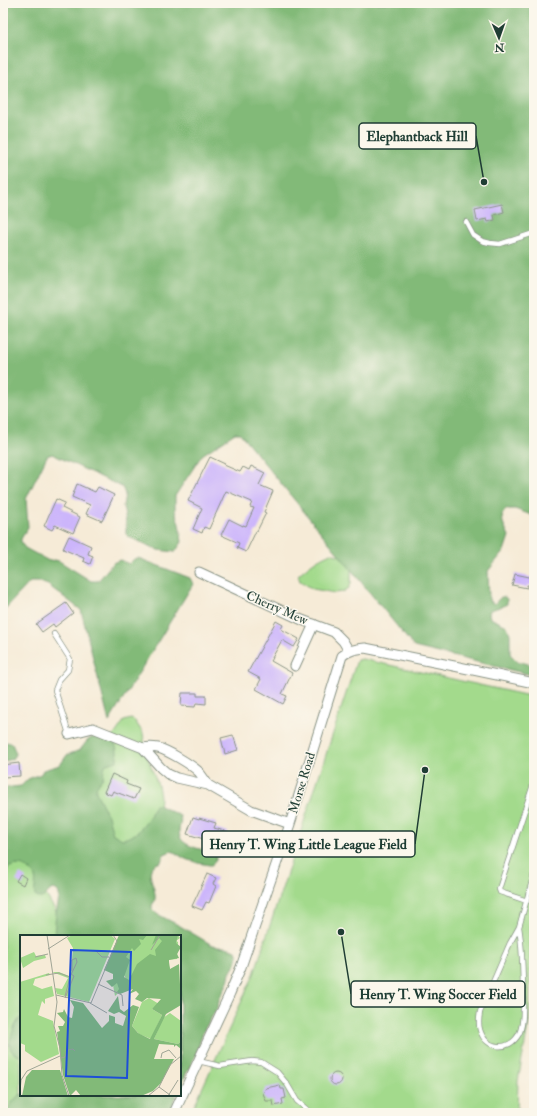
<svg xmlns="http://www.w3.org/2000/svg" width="537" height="1116" font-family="'IM FELL Double Pica',serif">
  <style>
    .green { fill: #a3da8c; stroke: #618c60 }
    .forest { fill: #82ba78; stroke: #507c56 }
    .building { fill: #ccb5fb }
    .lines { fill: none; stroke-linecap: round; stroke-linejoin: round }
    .service-casing { stroke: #8a9486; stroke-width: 6 }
    .minor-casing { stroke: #8a9486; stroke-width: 11 }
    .service { stroke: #fff; stroke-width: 4.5 }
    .minor { stroke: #fff; stroke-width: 9 }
    .labels { text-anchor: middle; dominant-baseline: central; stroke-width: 3; stroke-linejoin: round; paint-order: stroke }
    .street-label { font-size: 13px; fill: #1f3d34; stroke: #fbf7ec }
    .inset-road { fill: none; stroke: #a0a596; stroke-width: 1 }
    .view { fill: #1d4ed8; fill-opacity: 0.15; stroke: #1d4ed8; stroke-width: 2 }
    .inset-edge { fill: none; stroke: #1f3d34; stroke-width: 2 }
    .leader { fill: none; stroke: #1f3d34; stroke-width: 1.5 }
    .callout-dot { fill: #1f3d34; stroke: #fbf7ec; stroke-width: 1.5 }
    .callout { fill: #fbf7ec; stroke: #1f3d34; stroke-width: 1.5 }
    .callout-label { font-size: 14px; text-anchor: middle; font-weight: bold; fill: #1f3d34 }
  </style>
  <rect width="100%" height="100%" fill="#fbf7ec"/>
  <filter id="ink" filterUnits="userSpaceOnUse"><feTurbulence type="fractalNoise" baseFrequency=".025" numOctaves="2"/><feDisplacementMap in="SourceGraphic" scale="8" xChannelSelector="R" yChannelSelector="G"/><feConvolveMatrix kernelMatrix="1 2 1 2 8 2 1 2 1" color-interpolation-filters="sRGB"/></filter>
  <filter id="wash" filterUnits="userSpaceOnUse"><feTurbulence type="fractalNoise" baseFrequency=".012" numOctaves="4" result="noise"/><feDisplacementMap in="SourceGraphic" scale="16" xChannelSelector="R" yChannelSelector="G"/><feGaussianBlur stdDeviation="0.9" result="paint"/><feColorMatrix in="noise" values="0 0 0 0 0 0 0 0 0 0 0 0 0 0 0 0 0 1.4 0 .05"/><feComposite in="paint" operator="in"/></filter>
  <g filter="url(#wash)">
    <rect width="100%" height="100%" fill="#f6ebd7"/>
    <path class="green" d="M 331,553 L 340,556 L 351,568 L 351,583 L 349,588 L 343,592 L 335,593 L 313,589 L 300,581 L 298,575 C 308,566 318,558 331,553 Z
      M 362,659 L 534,697 L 534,909 L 531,918 L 529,1022 L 518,1081 L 517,1113 L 191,1113 L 254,974 L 357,660 Z
      M 131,719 L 135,721 L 143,733 L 146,753 L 158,785 L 160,797 L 159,809 L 125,860 L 31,869 L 66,929 L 139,911 L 234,964 L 180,1083 L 180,936 L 21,936 L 21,1095 L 166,1113 L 3,1113 L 3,1045 L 15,1045 L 16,1044 L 3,1044 L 3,820 L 97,751 L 112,738 L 124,721 Z"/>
    <path class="forest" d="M 3,3 L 534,3 L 534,516 L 515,509 L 506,509 L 502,515 L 503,523 L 509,536 L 504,551 L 488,571 L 489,600 L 494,604 L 501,597 L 505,597 L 507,599 L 507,604 L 503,606 L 490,610 L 489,614 L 490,618 L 507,626 L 510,634 L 510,654 L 517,661 L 532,665 L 534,671 L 532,675 L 414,647 L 240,433 L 235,433 L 202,455 L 175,496 L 175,511 L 179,524 L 182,542 L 175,552 L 158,550 L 129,537 L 126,534 L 126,522 L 123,506 L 125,494 L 122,487 L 52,454 L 47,456 L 26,499 L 28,527 L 21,539 L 21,543 L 25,548 L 49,561 L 54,560 L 59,561 L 91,581 L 98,581 L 113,563 L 120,560 L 129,564 L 134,559 L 138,558 L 190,578 L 193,584 L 109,722 L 81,610 L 48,585 L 40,582 L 30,582 L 3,611 Z
      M 95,737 C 114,740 118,740 117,761 L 114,762 L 106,764 C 103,769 104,772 103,777 C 100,783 95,785 96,792 L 108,816 L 113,834 L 122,839 L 130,837 L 138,832 L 150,816 L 155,805 L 158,805 L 180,816 C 182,822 179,826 179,832 C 179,843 192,847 200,849 C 203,850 206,852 209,854 L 212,853 L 216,855 L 216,860 C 211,867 211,865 204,864 C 199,863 198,864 194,861 C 185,861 179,854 172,851 L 164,854 L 161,862 C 136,869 164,892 152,905 L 152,909 L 157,914 L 180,926 L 212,945 L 226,947 L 236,950 L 238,956 L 236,963 L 230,973 L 228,982 L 219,1000 L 218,1007 L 204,1030 L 195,1057 L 180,1086 L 180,936 L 54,936 C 55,925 55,915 58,904 C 58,901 60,898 59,895 C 59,893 58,891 56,890 C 48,885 46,904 35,896 C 33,889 38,882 34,875 C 29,865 16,862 7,869 C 5,871 4,875 3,878 L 3,788 L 21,786 L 28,779 L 41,774 L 43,770 L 60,765 L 67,755 L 80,750 L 87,741 L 91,738 Z
      M 7,742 L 12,744 L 16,753 L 12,759 L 3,762 L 3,744 Z
      M 21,1017 L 21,1056 C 5,1053 10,1039 14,1028 C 16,1024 18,1020 21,1017 Z
      M 21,1094 L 21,1095 L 177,1095 L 169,1113 L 5,1113 C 11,1105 12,1100 21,1094 Z"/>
    <g id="blocks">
      <path class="building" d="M 502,204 L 504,212 L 494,215 L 495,220 L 488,222 L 487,219 L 477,221 L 475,210 Z
        M 210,457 L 225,464 L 224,465 L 240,472 L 243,467 L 249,470 L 251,466 L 265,473 L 259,485 L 273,491 L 264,512 L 266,513 L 257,531 L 256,531 L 246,552 L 237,548 L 239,543 L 221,535 L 229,519 L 243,526 L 243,525 L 246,526 L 254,508 L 250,507 L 252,502 L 226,491 L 209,529 L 204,527 L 202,533 L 193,529 L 202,508 L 188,501 Z
        M 77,484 L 95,492 L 98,487 L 114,495 L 102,521 L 86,514 L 90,505 L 72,497 Z
        M 56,499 L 65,503 L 62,508 L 80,517 L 73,533 L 55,525 L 52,530 L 44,526 Z
        M 69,536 L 91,546 L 88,554 L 93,556 L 90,564 L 83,561 L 84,558 L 63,549 Z
        M 515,574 L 534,578 L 534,586 L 527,585 L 527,588 L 512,585 Z
        M 66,603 L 73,613 L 55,627 L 53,624 L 42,632 L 36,624 Z
        M 276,621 L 283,625 L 281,629 L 299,639 L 294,647 L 282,640 L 272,658 L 273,658 L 271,661 L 292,673 L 282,694 L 287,696 L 283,704 L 256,689 L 261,679 L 248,672 Z
        M 182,693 L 197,693 L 197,696 L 206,696 L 206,704 L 196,703 L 195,707 L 181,706 Z
        M 233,735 L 238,750 L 225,754 L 221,738 Z
        M 19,763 L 20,776 L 3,777 L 3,765 Z
        M 112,774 L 127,781 L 126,784 L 139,789 L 134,799 L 113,791 L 111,795 L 104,792 Z
        M 193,817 L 199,819 L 199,818 L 216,823 L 214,828 L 228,832 L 225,842 L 208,837 L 207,840 L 187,834 Z
        M 20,874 L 26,878 L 23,885 L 16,881 Z
        M 207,874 L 216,878 L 213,884 L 216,886 L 209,903 L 206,902 L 202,910 L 192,906 Z
        M330 1079a6 6 0 1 1 12 0a6 6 0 1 1-12 0Z
        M 280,1085 L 281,1089 L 284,1089 L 286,1098 L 282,1099 L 283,1104 L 274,1106 L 273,1101 L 266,1101 L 263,1093 L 266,1088 Z"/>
    </g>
  </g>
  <g filter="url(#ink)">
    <use href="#blocks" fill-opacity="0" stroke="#8a9486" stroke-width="1"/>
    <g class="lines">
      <g class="service-casing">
        <path id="service" d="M 466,222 L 473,235 L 482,241 L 490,243 L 500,244 L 534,233
          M 54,634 L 70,659 L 68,670 L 59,680 L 55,690 L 69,734
          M 534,874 L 534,863
          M 527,901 L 500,892 L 499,889 L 534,782
          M 519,927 C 523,951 523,976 523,1001 C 523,1011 524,1024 519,1034 C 509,1052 486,1050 480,1030 C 478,1024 479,1018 480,1012 L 510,943 L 519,927 L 534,874
          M 198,1061 L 220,1066 L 252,1061 L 261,1062 L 277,1072 L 287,1084 L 297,1101 L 311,1113"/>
      </g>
      <g class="minor-casing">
        <path id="minor" d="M 199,572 L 302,620 L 334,632 L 343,641 L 349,651
          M 295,666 L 314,624
          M 69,734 L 93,728 L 143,748 L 161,768 L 168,774 L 177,778 L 208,785 L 251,810 L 290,824
          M 143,748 C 148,747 153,747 158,748 C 167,750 192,765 199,772 C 202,776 205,780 208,785
          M 174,1113 L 230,993 L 241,967 L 290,824 L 342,656 C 349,650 356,649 365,648 L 459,667 L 534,683"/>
      </g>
      <use href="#service" class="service"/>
      <use href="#minor" class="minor"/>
    </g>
  </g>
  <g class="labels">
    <g class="street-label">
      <text transform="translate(277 608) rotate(24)">Cherry Mew</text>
      <text transform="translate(302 783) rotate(-73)">Morse Road</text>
    </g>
  </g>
  <g transform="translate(20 935)">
    <rect width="161" height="161" fill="#f6ebd7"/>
    <path d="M 52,0 L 91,0 L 95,4 L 69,67 L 37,59 L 35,53 L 42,54 L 48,43 L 32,37 L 39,37 L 49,41 L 51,37 L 53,13 L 47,3 ZM 101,0 L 158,0 L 160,3 L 156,6 L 158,7 L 157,24 L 147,25 L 150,34 L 106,51 L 95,61 L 93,50 L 98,44 L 106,44 L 103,38 ZM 14,17 L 16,21 L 25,20 L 26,23 L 14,26 L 3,33 L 0,23 ZM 29,38 L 30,40 L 15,44 L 13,50 L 22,54 L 32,51 L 34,61 L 25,64 L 25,69 L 22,66 L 18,80 L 33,86 L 39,119 L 21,127 L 5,116 L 5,110 L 0,108 L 0,47 ZM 129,63 L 139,69 L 132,74 L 142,80 L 131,104 L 119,99 L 112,91 L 122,67 ZM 150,78 L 161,86 L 161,106 L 158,109 L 134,104 L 143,83 Z" fill="#a3da8c"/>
    <path d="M 99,0 L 127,0 L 123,5 L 119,4 L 121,9 L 114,16 L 112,13 L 106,22 L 110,25 L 104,42 L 109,45 L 117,29 L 130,19 L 136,21 L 135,15 L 142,6 L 139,3 L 132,10 L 136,0 L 158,0 L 156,8 L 161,12 L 157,19 L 159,23 L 149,25 L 149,27 L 150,34 L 159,29 L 161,70 L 146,79 L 134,104 L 158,109 L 161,106 L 161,114 L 156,110 L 154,112 L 154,110 L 139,109 L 134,124 L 154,124 L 141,148 L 133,156 L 121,161 L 61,161 L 56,155 L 50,161 L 43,140 L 37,97 L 40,96 L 38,91 L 43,91 L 45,87 L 37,78 L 43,77 L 44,74 L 48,82 L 52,83 L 54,72 L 50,65 L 63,68 L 82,93 L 89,86 L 89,80 L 95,82 L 95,88 L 103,91 L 106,81 L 99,77 L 94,79 L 88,76 L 98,61 L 100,74 L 104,77 L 113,70 L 119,72 L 112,91 L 118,98 L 130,104 L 142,80 L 132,74 L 141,64 L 127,63 L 122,67 L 115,64 L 119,59 L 116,56 L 109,59 L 113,54 L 100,59 L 97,57 L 99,54 L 97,48 L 92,52 L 86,46 L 93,44 L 93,39 L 84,35 ZM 12,135 L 40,135 L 48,161 L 2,161 L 6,142 Z" fill="#82ba78"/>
    <path class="inset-road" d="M 27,0 L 37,67 L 34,91 L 40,113 L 42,140 L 49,161M 28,14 L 50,0M 75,15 L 82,22 L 89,22M 131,15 L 140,0M 15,22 L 28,19M 26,40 L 39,38 L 50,42 L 57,27 L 56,23 L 52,25 L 52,36M 78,49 L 102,60 L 103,71M 36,60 L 71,68 L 97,6 L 93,0M 45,61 L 50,42M 45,63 L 54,41 L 51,39M 70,68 L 87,78M 41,123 L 45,122 L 47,115 L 53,114 L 55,116M 141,123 L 142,118 L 149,115 L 156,123M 139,152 L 150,160M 0,157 L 1,145 L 7,136 L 40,121M 128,161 L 139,152 L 150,130 L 161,121M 148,161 L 158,145"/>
    <path class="view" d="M 51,15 L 111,17 L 107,143 L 46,141 Z"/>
    <rect width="161" height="161" class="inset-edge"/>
  </g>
  <path class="leader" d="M484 182L476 136M425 770L415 844M341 932L351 994"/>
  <g class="callout-dot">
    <circle cx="484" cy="182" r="4"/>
    <circle cx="425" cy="770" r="4"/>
    <circle cx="341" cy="932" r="4"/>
  </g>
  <g class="callout">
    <rect x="359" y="123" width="117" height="26" rx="4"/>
    <rect x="202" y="831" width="213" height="26" rx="4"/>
    <rect x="351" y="981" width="174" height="26" rx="4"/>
  </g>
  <g class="callout-label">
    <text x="417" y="141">Elephantback Hill</text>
    <text x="308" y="849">Henry T. Wing Little League Field</text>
    <text x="438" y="999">Henry T. Wing Soccer Field</text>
  </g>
  <rect width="537" height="1116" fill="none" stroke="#fbf7ec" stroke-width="16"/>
  <g transform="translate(499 38) rotate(178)" stroke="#fbf7ec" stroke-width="3" paint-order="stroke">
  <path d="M0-3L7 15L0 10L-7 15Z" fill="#1f3d34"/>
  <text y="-6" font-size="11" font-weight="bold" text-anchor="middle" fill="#1f3d34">N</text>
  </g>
</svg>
